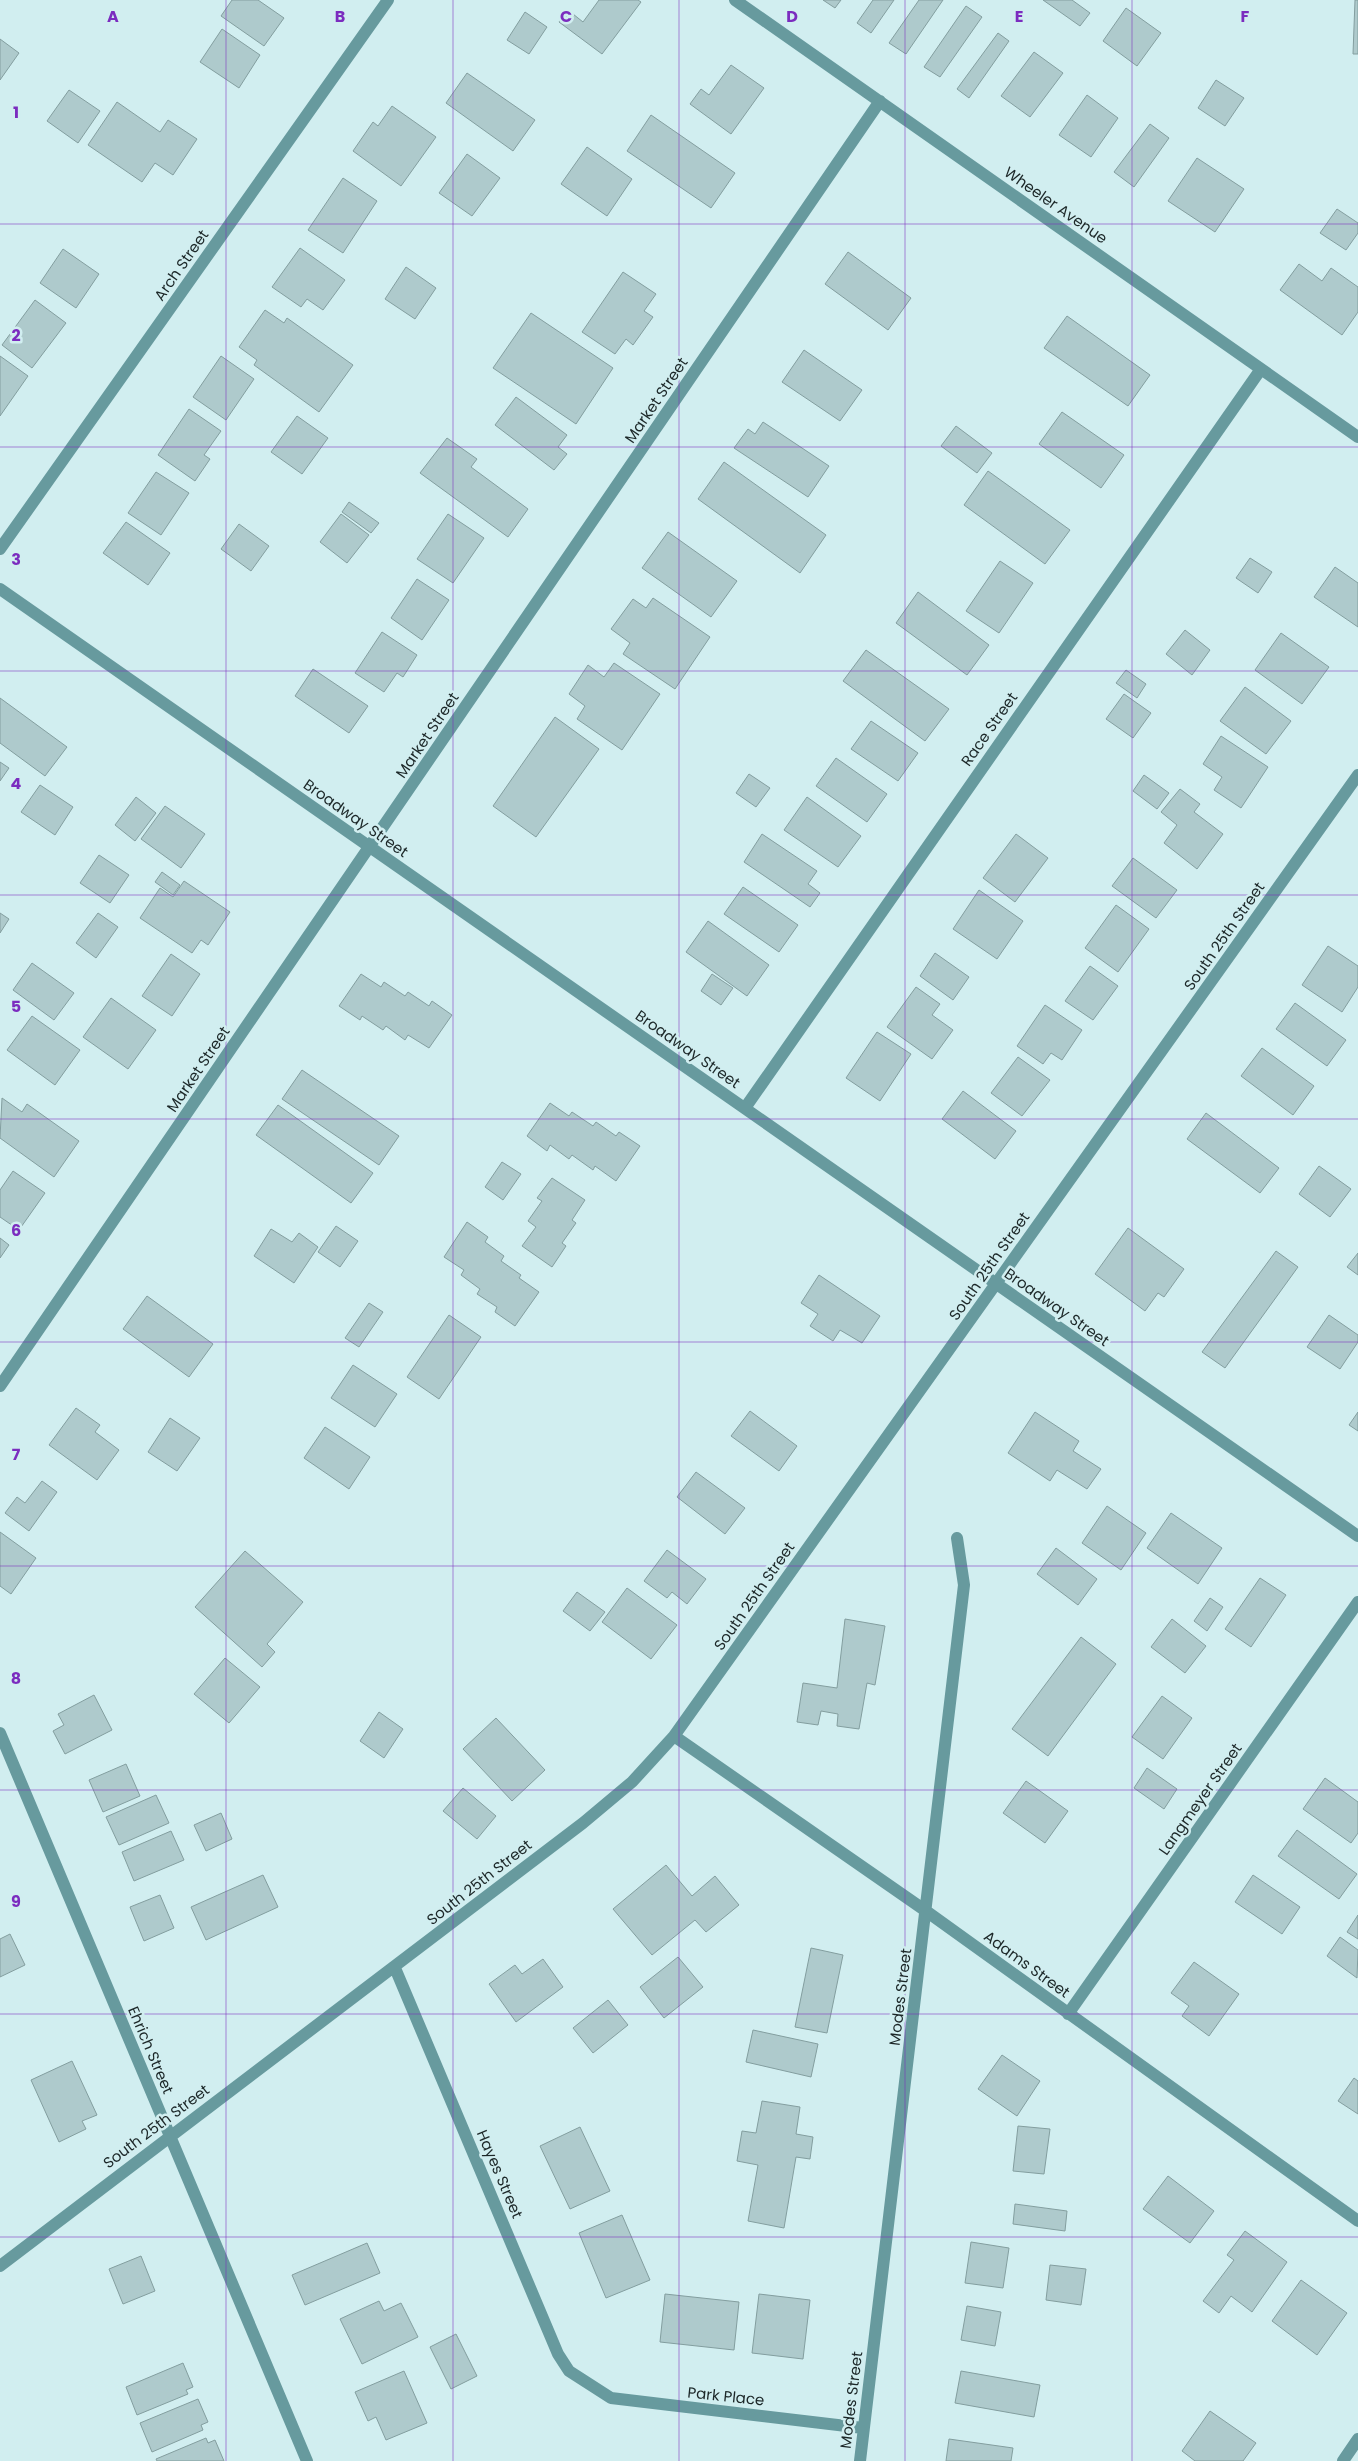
<svg xmlns="http://www.w3.org/2000/svg" width="1358" height="2461" font-family="Poppins,sans-serif">
  <style>
    .building { fill: #aecacc; stroke: #839e9f }
    .lines { fill: none; stroke-linecap: round; stroke-linejoin: round }
    .minor { stroke: #679a9e; stroke-width: 12 }
    .grid { fill: none; stroke: #7b2cbf; stroke-width: 1; stroke-opacity: 0.55 }
    .labels { text-anchor: middle; dominant-baseline: central; stroke-width: 5; stroke-linejoin: round; paint-order: stroke }
    .street-label { font-size: 15px; fill: #1c2728; stroke: #d1eef0 }
    .grid-label { font-size: 16px; text-anchor: middle; font-weight: bold; fill: #7b2cbf; stroke: #d1eef0; stroke-width: 5; stroke-linejoin: round; paint-order: stroke }
  </style>
  <rect width="100%" height="100%" fill="#d1eef0"/>
  <path class="building" d="M 232,0 L 258,0 L 284,18 L 264,46 L 221,16 Z
    M 599,0 L 638,0 L 641,2 L 602,54 L 559,22 L 568,10 L 583,22 Z
    M 823,0 L 841,0 L 835,8 Z
    M 873,0 L 894,0 L 871,33 L 857,23 Z
    M 919,0 L 943,0 L 906,54 L 889,43 Z
    M 1043,0 L 1072,0 L 1090,13 L 1080,26 Z
    M 1355,0 L 1358,0 L 1358,54 L 1353,54 Z
    M 966,6 L 982,17 L 940,77 L 924,67 Z
    M 1126,8 L 1161,33 L 1137,66 L 1103,41 Z
    M 525,12 L 547,27 L 529,54 L 507,40 Z
    M 222,29 L 260,55 L 239,88 L 200,62 Z
    M 998,33 L 1009,41 L 969,98 L 957,89 Z
    M 0,39 L 19,53 L 0,80 Z
    M 1034,52 L 1063,73 L 1030,117 L 1001,96 Z
    M 731,65 L 764,88 L 731,134 L 690,104 L 701,89 L 709,95 Z
    M 467,73 L 535,120 L 513,151 L 446,103 Z
    M 1216,80 L 1244,98 L 1225,126 L 1198,108 Z
    M 69,90 L 100,111 L 78,143 L 47,121 Z
    M 1087,95 L 1118,118 L 1091,157 L 1059,135 Z
    M 117,102 L 160,132 L 168,120 L 197,139 L 173,175 L 155,163 L 142,182 L 88,145 Z
    M 392,106 L 436,137 L 401,186 L 353,151 L 373,122 L 378,126 Z
    M 651,115 L 735,173 L 711,208 L 627,151 Z
    M 1150,124 L 1169,138 L 1134,187 L 1114,172 Z
    M 587,147 L 632,179 L 607,216 L 561,184 Z
    M 467,154 L 500,178 L 472,216 L 439,193 Z
    M 1197,158 L 1244,189 L 1215,232 L 1168,201 Z
    M 343,178 L 377,201 L 343,253 L 308,230 Z
    M 1337,209 L 1358,223 L 1358,233 L 1346,250 L 1320,233 Z
    M 300,248 L 345,280 L 323,310 L 307,299 L 301,307 L 272,287 Z
    M 63,249 L 99,274 L 76,308 L 40,283 Z
    M 848,252 L 911,298 L 888,330 L 825,284 Z
    M 1299,264 L 1322,281 L 1331,268 L 1358,287 L 1358,312 L 1342,335 L 1280,290 Z
    M 406,267 L 436,288 L 415,319 L 385,299 Z
    M 623,272 L 656,294 L 644,311 L 653,317 L 633,345 L 626,339 L 615,354 L 582,332 Z
    M 35,300 L 66,323 L 32,368 L 2,345 Z
    M 265,310 L 284,323 L 287,318 L 353,365 L 319,412 L 254,365 L 257,360 L 239,347 Z
    M 531,313 L 613,368 L 576,424 L 493,368 Z
    M 1067,316 L 1150,375 L 1128,406 L 1044,348 Z
    M 804,350 L 862,390 L 840,421 L 782,382 Z
    M 0,356 L 28,376 L 0,416 Z
    M 221,356 L 254,379 L 226,420 L 193,397 Z
    M 516,397 L 567,435 L 558,447 L 567,454 L 554,470 L 495,425 Z
    M 189,409 L 221,431 L 204,455 L 210,459 L 195,481 L 158,455 Z
    M 1062,412 L 1124,455 L 1101,488 L 1039,444 Z
    M 297,416 L 328,438 L 302,474 L 271,452 Z
    M 763,422 L 829,466 L 808,497 L 734,448 L 748,429 L 755,434 Z
    M 956,426 L 992,453 L 977,473 L 941,446 Z
    M 447,438 L 477,459 L 471,467 L 528,509 L 508,537 L 420,473 Z
    M 724,462 L 826,535 L 800,573 L 698,499 Z
    M 988,471 L 1070,530 L 1045,564 L 964,505 Z
    M 156,472 L 189,493 L 161,535 L 128,513 Z
    M 349,502 L 379,523 L 371,533 L 342,512 Z
    M 341,514 L 369,535 L 347,563 L 320,542 Z
    M 448,514 L 484,538 L 453,583 L 417,559 Z
    M 126,522 L 170,553 L 148,585 L 103,553 Z
    M 239,524 L 269,546 L 251,571 L 221,549 Z
    M 668,532 L 737,581 L 711,617 L 642,568 Z
    M 1250,558 L 1272,572 L 1258,593 L 1236,578 Z
    M 1000,561 L 1033,583 L 999,633 L 966,611 Z
    M 1335,567 L 1358,583 L 1358,627 L 1314,597 Z
    M 417,579 L 449,600 L 422,640 L 391,618 Z
    M 918,592 L 989,645 L 967,675 L 896,623 Z
    M 653,598 L 710,637 L 675,689 L 623,654 L 630,643 L 611,629 L 633,599 L 646,608 Z
    M 1185,630 L 1210,650 L 1192,675 L 1166,654 Z
    M 382,632 L 417,655 L 403,677 L 397,673 L 384,692 L 355,673 Z
    M 1281,633 L 1329,667 L 1302,704 L 1255,670 Z
    M 866,650 L 949,709 L 925,741 L 843,681 Z
    M 614,663 L 660,694 L 622,750 L 577,719 L 585,706 L 569,694 L 588,665 L 604,677 Z
    M 313,669 L 368,706 L 349,733 L 295,696 Z
    M 1126,670 L 1146,684 L 1137,698 L 1116,683 Z
    M 1245,687 L 1291,721 L 1266,754 L 1220,721 Z
    M 1124,694 L 1151,713 L 1133,738 L 1106,719 Z
    M 0,698 L 67,747 L 45,776 L 0,743 Z
    M 555,717 L 599,749 L 536,837 L 493,806 Z
    M 871,721 L 918,753 L 898,781 L 851,749 Z
    M 1221,736 L 1268,767 L 1241,808 L 1214,790 L 1222,777 L 1203,764 Z
    M 836,758 L 887,794 L 867,822 L 816,786 Z
    M 0,762 L 9,768 L 0,781 Z
    M 749,774 L 770,788 L 756,807 L 736,793 Z
    M 1144,775 L 1169,793 L 1157,809 L 1133,791 Z
    M 40,785 L 73,807 L 55,835 L 21,812 Z
    M 1180,789 L 1200,804 L 1194,812 L 1223,834 L 1197,869 L 1164,843 L 1177,825 L 1161,812 Z
    M 136,797 L 156,813 L 135,841 L 115,825 Z
    M 807,797 L 861,836 L 838,867 L 784,830 Z
    M 165,806 L 205,834 L 181,868 L 141,839 Z
    M 762,834 L 817,871 L 808,884 L 820,893 L 810,907 L 744,862 Z
    M 1016,834 L 1048,858 L 1015,902 L 983,878 Z
    M 99,855 L 129,875 L 110,903 L 80,883 Z
    M 1133,858 L 1177,890 L 1156,918 L 1112,886 Z
    M 162,872 L 180,885 L 173,895 L 155,882 Z
    M 184,881 L 230,912 L 208,945 L 201,940 L 192,953 L 140,918 L 160,888 L 173,897 Z
    M 743,887 L 798,925 L 779,952 L 724,914 Z
    M 979,890 L 1023,921 L 997,959 L 953,929 Z
    M 1116,905 L 1149,929 L 1118,972 L 1085,948 Z
    M 0,913 L 9,919 L 0,933 Z
    M 98,913 L 118,927 L 96,958 L 76,943 Z
    M 708,921 L 769,965 L 747,996 L 686,952 Z
    M 1328,946 L 1358,966 L 1358,987 L 1342,1012 L 1302,985 Z
    M 935,953 L 969,977 L 953,1000 L 920,976 Z
    M 171,954 L 200,974 L 172,1016 L 142,996 Z
    M 32,963 L 74,993 L 54,1020 L 13,990 Z
    M 1090,966 L 1118,986 L 1093,1020 L 1065,1001 Z
    M 361,974 L 381,987 L 384,982 L 405,996 L 408,992 L 429,1006 L 432,1001 L 452,1015 L 429,1048 L 408,1035 L 405,1040 L 386,1026 L 383,1030 L 362,1016 L 360,1020 L 339,1006 Z
    M 712,974 L 733,988 L 721,1005 L 701,991 Z
    M 916,987 L 940,1004 L 932,1015 L 953,1030 L 932,1059 L 887,1027 Z
    M 111,998 L 156,1030 L 128,1069 L 83,1037 Z
    M 1295,1003 L 1346,1040 L 1327,1066 L 1276,1029 Z
    M 1045,1005 L 1082,1030 L 1062,1060 L 1051,1053 L 1043,1064 L 1017,1046 Z
    M 32,1016 L 80,1050 L 55,1085 L 7,1050 Z
    M 877,1032 L 911,1054 L 880,1101 L 846,1078 Z
    M 1262,1048 L 1314,1086 L 1293,1115 L 1241,1076 Z
    M 1018,1057 L 1050,1080 L 1022,1116 L 991,1093 Z
    M 302,1070 L 399,1136 L 379,1165 L 282,1099 Z
    M 963,1091 L 1016,1131 L 995,1159 L 942,1119 Z
    M 2,1098 L 22,1112 L 27,1104 L 79,1141 L 54,1177 L 0,1138 Z
    M 550,1103 L 569,1116 L 572,1112 L 593,1126 L 596,1122 L 616,1136 L 619,1132 L 640,1146 L 616,1181 L 595,1166 L 593,1170 L 572,1155 L 569,1159 L 550,1145 L 547,1151 L 527,1136 Z
    M 278,1105 L 373,1173 L 351,1203 L 256,1135 Z
    M 1206,1113 L 1279,1168 L 1260,1193 L 1187,1139 Z
    M 502,1162 L 521,1174 L 503,1200 L 485,1187 Z
    M 1319,1166 L 1351,1189 L 1330,1217 L 1299,1194 Z
    M 13,1171 L 45,1193 L 19,1230 L 0,1217 L 0,1190 Z
    M 552,1178 L 585,1200 L 572,1220 L 576,1223 L 562,1243 L 566,1246 L 552,1267 L 522,1246 L 536,1227 L 528,1221 L 542,1201 L 537,1198 Z
    M 467,1222 L 488,1237 L 485,1242 L 504,1256 L 501,1261 L 521,1275 L 519,1278 L 539,1292 L 515,1326 L 495,1312 L 497,1307 L 477,1294 L 480,1289 L 461,1275 L 464,1270 L 444,1257 Z
    M 336,1226 L 358,1241 L 340,1267 L 318,1252 Z
    M 1128,1228 L 1184,1269 L 1164,1297 L 1158,1293 L 1145,1311 L 1095,1274 Z
    M 271,1229 L 292,1242 L 299,1233 L 318,1247 L 294,1283 L 254,1256 Z
    M 0,1238 L 9,1245 L 0,1258 Z
    M 1276,1251 L 1298,1267 L 1225,1368 L 1202,1352 Z
    M 1358,1253 L 1358,1275 L 1347,1267 Z
    M 819,1275 L 880,1316 L 862,1343 L 840,1330 L 833,1341 L 810,1326 L 818,1314 L 801,1303 Z
    M 147,1296 L 213,1344 L 189,1377 L 123,1329 Z
    M 369,1303 L 383,1312 L 359,1347 L 345,1338 Z
    M 449,1315 L 481,1337 L 439,1399 L 407,1377 Z
    M 1329,1315 L 1358,1335 L 1358,1342 L 1340,1369 L 1307,1347 Z
    M 353,1365 L 397,1394 L 375,1427 L 331,1398 Z
    M 76,1408 L 100,1425 L 95,1432 L 119,1450 L 97,1480 L 49,1445 Z
    M 750,1411 L 797,1446 L 779,1471 L 731,1436 Z
    M 1035,1412 L 1079,1441 L 1073,1451 L 1101,1469 L 1087,1489 L 1057,1470 L 1050,1481 L 1008,1453 Z
    M 1358,1412 L 1358,1431 L 1349,1425 Z
    M 170,1418 L 200,1438 L 177,1471 L 148,1452 Z
    M 325,1427 L 370,1457 L 349,1489 L 304,1458 Z
    M 696,1472 L 745,1508 L 725,1534 L 677,1497 Z
    M 42,1481 L 57,1492 L 29,1531 L 5,1513 L 17,1497 L 25,1503 Z
    M 1107,1506 L 1146,1533 L 1121,1570 L 1082,1543 Z
    M 1171,1513 L 1222,1548 L 1198,1584 L 1147,1548 Z
    M 0,1532 L 36,1558 L 11,1594 L 0,1586 Z
    M 1056,1548 L 1097,1579 L 1078,1605 L 1037,1574 Z
    M 667,1550 L 706,1579 L 687,1604 L 672,1592 L 667,1598 L 644,1581 Z
    M 245,1551 L 303,1602 L 267,1644 L 275,1652 L 262,1667 L 195,1607 Z
    M 1260,1578 L 1286,1595 L 1251,1647 L 1225,1629 Z
    M 627,1588 L 677,1625 L 651,1659 L 602,1622 Z
    M 577,1592 L 605,1612 L 590,1631 L 563,1611 Z
    M 1210,1598 L 1223,1607 L 1207,1631 L 1194,1621 Z
    M 845,1619 L 885,1626 L 875,1685 L 867,1683 L 859,1729 L 837,1726 L 838,1714 L 821,1711 L 818,1725 L 797,1722 L 803,1683 L 837,1688 Z
    M 1172,1619 L 1206,1646 L 1185,1673 L 1151,1647 Z
    M 1081,1637 L 1116,1664 L 1048,1756 L 1012,1729 Z
    M 225,1658 L 260,1687 L 229,1723 L 194,1694 Z
    M 94,1695 L 112,1730 L 65,1754 L 53,1731 L 64,1725 L 58,1714 Z
    M 1162,1696 L 1192,1718 L 1163,1759 L 1132,1737 Z
    M 379,1712 L 403,1729 L 384,1758 L 360,1741 Z
    M 496,1718 L 545,1770 L 512,1801 L 463,1749 Z
    M 126,1764 L 140,1796 L 103,1812 L 89,1780 Z
    M 1147,1768 L 1177,1789 L 1164,1809 L 1134,1788 Z
    M 1325,1778 L 1358,1802 L 1358,1833 L 1351,1843 L 1303,1809 Z
    M 1026,1781 L 1068,1811 L 1045,1843 L 1003,1813 Z
    M 463,1788 L 496,1816 L 477,1839 L 443,1811 Z
    M 156,1795 L 169,1823 L 119,1845 L 106,1817 Z
    M 221,1813 L 232,1839 L 206,1851 L 194,1825 Z
    M 1297,1830 L 1357,1874 L 1339,1899 L 1278,1856 Z
    M 171,1831 L 184,1860 L 134,1881 L 122,1852 Z
    M 666,1865 L 692,1896 L 715,1876 L 739,1905 L 706,1932 L 695,1920 L 652,1955 L 613,1909 Z
    M 263,1875 L 278,1907 L 206,1940 L 191,1907 Z
    M 1253,1875 L 1300,1907 L 1282,1934 L 1235,1902 Z
    M 160,1895 L 174,1928 L 144,1941 L 130,1907 Z
    M 1358,1915 L 1358,1939 L 1347,1932 Z
    M 10,1934 L 25,1965 L 0,1977 L 0,1939 Z
    M 1340,1937 L 1358,1950 L 1357,1978 L 1327,1956 Z
    M 811,1948 L 843,1955 L 827,2033 L 795,2027 Z
    M 678,1957 L 703,1987 L 664,2018 L 640,1987 Z
    M 543,1959 L 563,1987 L 516,2022 L 489,1984 L 515,1965 L 522,1974 Z
    M 1194,1962 L 1239,1994 L 1209,2036 L 1182,2016 L 1189,2006 L 1171,1993 Z
    M 608,2000 L 628,2025 L 593,2053 L 573,2028 Z
    M 753,2030 L 818,2044 L 811,2077 L 746,2062 Z
    M 1002,2055 L 1040,2081 L 1017,2116 L 978,2089 Z
    M 72,2061 L 97,2115 L 82,2121 L 86,2129 L 59,2142 L 31,2080 Z
    M 1354,2078 L 1358,2081 L 1358,2114 L 1338,2101 Z
    M 762,2101 L 800,2107 L 796,2134 L 813,2137 L 810,2159 L 796,2157 L 784,2228 L 748,2221 L 758,2165 L 737,2161 L 742,2131 L 756,2133 Z
    M 1018,2126 L 1050,2129 L 1044,2174 L 1013,2171 Z
    M 580,2127 L 610,2191 L 570,2209 L 540,2146 Z
    M 1168,2176 L 1214,2211 L 1190,2243 L 1143,2209 Z
    M 1015,2204 L 1067,2211 L 1065,2231 L 1013,2224 Z
    M 622,2215 L 650,2280 L 606,2298 L 579,2233 Z
    M 1245,2231 L 1287,2262 L 1252,2312 L 1231,2296 L 1219,2313 L 1203,2301 L 1234,2260 L 1227,2255 Z
    M 971,2242 L 1009,2248 L 1003,2288 L 965,2283 Z
    M 367,2243 L 380,2273 L 305,2305 L 292,2275 Z
    M 141,2256 L 155,2291 L 123,2304 L 109,2269 Z
    M 1050,2265 L 1086,2269 L 1081,2305 L 1046,2300 Z
    M 1301,2280 L 1347,2313 L 1317,2355 L 1272,2321 Z
    M 665,2294 L 739,2302 L 734,2350 L 660,2342 Z
    M 759,2294 L 810,2300 L 803,2359 L 752,2353 Z
    M 379,2301 L 384,2311 L 401,2303 L 418,2337 L 362,2364 L 340,2319 Z
    M 967,2306 L 1001,2312 L 995,2346 L 961,2340 Z
    M 456,2334 L 477,2376 L 451,2389 L 430,2347 Z
    M 183,2363 L 193,2387 L 186,2390 L 188,2394 L 137,2415 L 126,2387 Z
    M 404,2371 L 427,2423 L 386,2440 L 376,2417 L 368,2421 L 355,2392 Z
    M 961,2371 L 1040,2385 L 1034,2417 L 955,2403 Z
    M 198,2399 L 208,2422 L 201,2425 L 203,2430 L 152,2452 L 140,2423 Z
    M 1210,2411 L 1256,2443 L 1243,2461 L 1195,2461 L 1182,2451 Z
    M 206,2438 L 208,2443 L 215,2440 L 224,2461 L 157,2461 L 156,2459 Z
    M 949,2439 L 1013,2448 L 1011,2461 L 946,2461 Z"/>
  <g class="lines">
    <path class="minor" d="M 735,0 L 1358,437
      M 0,549 L 388,0
      M 0,589 L 1358,1536
      M 745,1108 L 1261,369
      M 0,1386 L 880,101
      M 0,1733 L 307,2461
      M 674,1736 L 926,1911 L 1358,2221
      M 395,1968 L 558,2354 L 569,2371 L 611,2398 L 863,2428
      M 1068,2014 L 1358,1602
      M 0,2266 L 583,1823 L 632,1782 L 674,1736 L 1358,775
      M 860,2461 L 964,1585 L 957,1538
      M 1343,2461 L 1358,2439"/>
  </g>
  <path class="grid" d="M 226,0 L 226,2461M 453,0 L 453,2461M 679,0 L 679,2461M 905,0 L 905,2461M 1132,0 L 1132,2461M 0,224 L 1358,224M 0,447 L 1358,447M 0,671 L 1358,671M 0,895 L 1358,895M 0,1119 L 1358,1119M 0,1342 L 1358,1342M 0,1566 L 1358,1566M 0,1790 L 1358,1790M 0,2014 L 1358,2014M 0,2237 L 1358,2237"/>
  <g class="labels">
    <g class="street-label">
      <text transform="translate(1056 205) rotate(35)">Wheeler Avenue</text>
      <text transform="translate(181 265) rotate(-55)">Arch Street</text>
      <text transform="translate(656 400) rotate(-56)">Market Street</text>
      <text transform="translate(989 729) rotate(-55)">Race Street</text>
      <text transform="translate(427 735) rotate(-56)">Market Street</text>
      <text transform="translate(356 818) rotate(35)">Broadway Street</text>
      <text transform="translate(1224 936) rotate(-55)">South 25th Street</text>
      <text transform="translate(688 1049) rotate(35)">Broadway Street</text>
      <text transform="translate(198 1069) rotate(-56)">Market Street</text>
      <text transform="translate(989 1266) rotate(-55)">South 25th Street</text>
      <text transform="translate(1057 1307) rotate(35)">Broadway Street</text>
      <text transform="translate(754 1596) rotate(-55)">South 25th Street</text>
      <text transform="translate(1200 1799) rotate(-55)">Langmeyer Street</text>
      <text transform="translate(479 1882) rotate(-38)">South 25th Street</text>
      <text transform="translate(1027 1964) rotate(36)">Adams Street</text>
      <text transform="translate(900 1997) rotate(-83)">Modes Street</text>
      <text transform="translate(151 2050) rotate(67)">Ehrich Street</text>
      <text transform="translate(156 2126) rotate(-37)">South 25th Street</text>
      <text transform="translate(500 2174) rotate(67)">Hayes Street</text>
      <text transform="translate(726 2396) rotate(6)">Park Place</text>
      <text transform="translate(851 2400) rotate(-83)">Modes Street</text>
    </g>
  </g>
  <g class="grid-label">
    <text x="113" y="22">A</text>
    <text x="340" y="22">B</text>
    <text x="566" y="22">C</text>
    <text x="792" y="22">D</text>
    <text x="1019" y="22">E</text>
    <text x="1245" y="22">F</text>
    <text x="16" y="118">1</text>
    <text x="16" y="341">2</text>
    <text x="16" y="565">3</text>
    <text x="16" y="789">4</text>
    <text x="16" y="1012">5</text>
    <text x="16" y="1236">6</text>
    <text x="16" y="1460">7</text>
    <text x="16" y="1684">8</text>
    <text x="16" y="1907">9</text>
  </g>
</svg>
